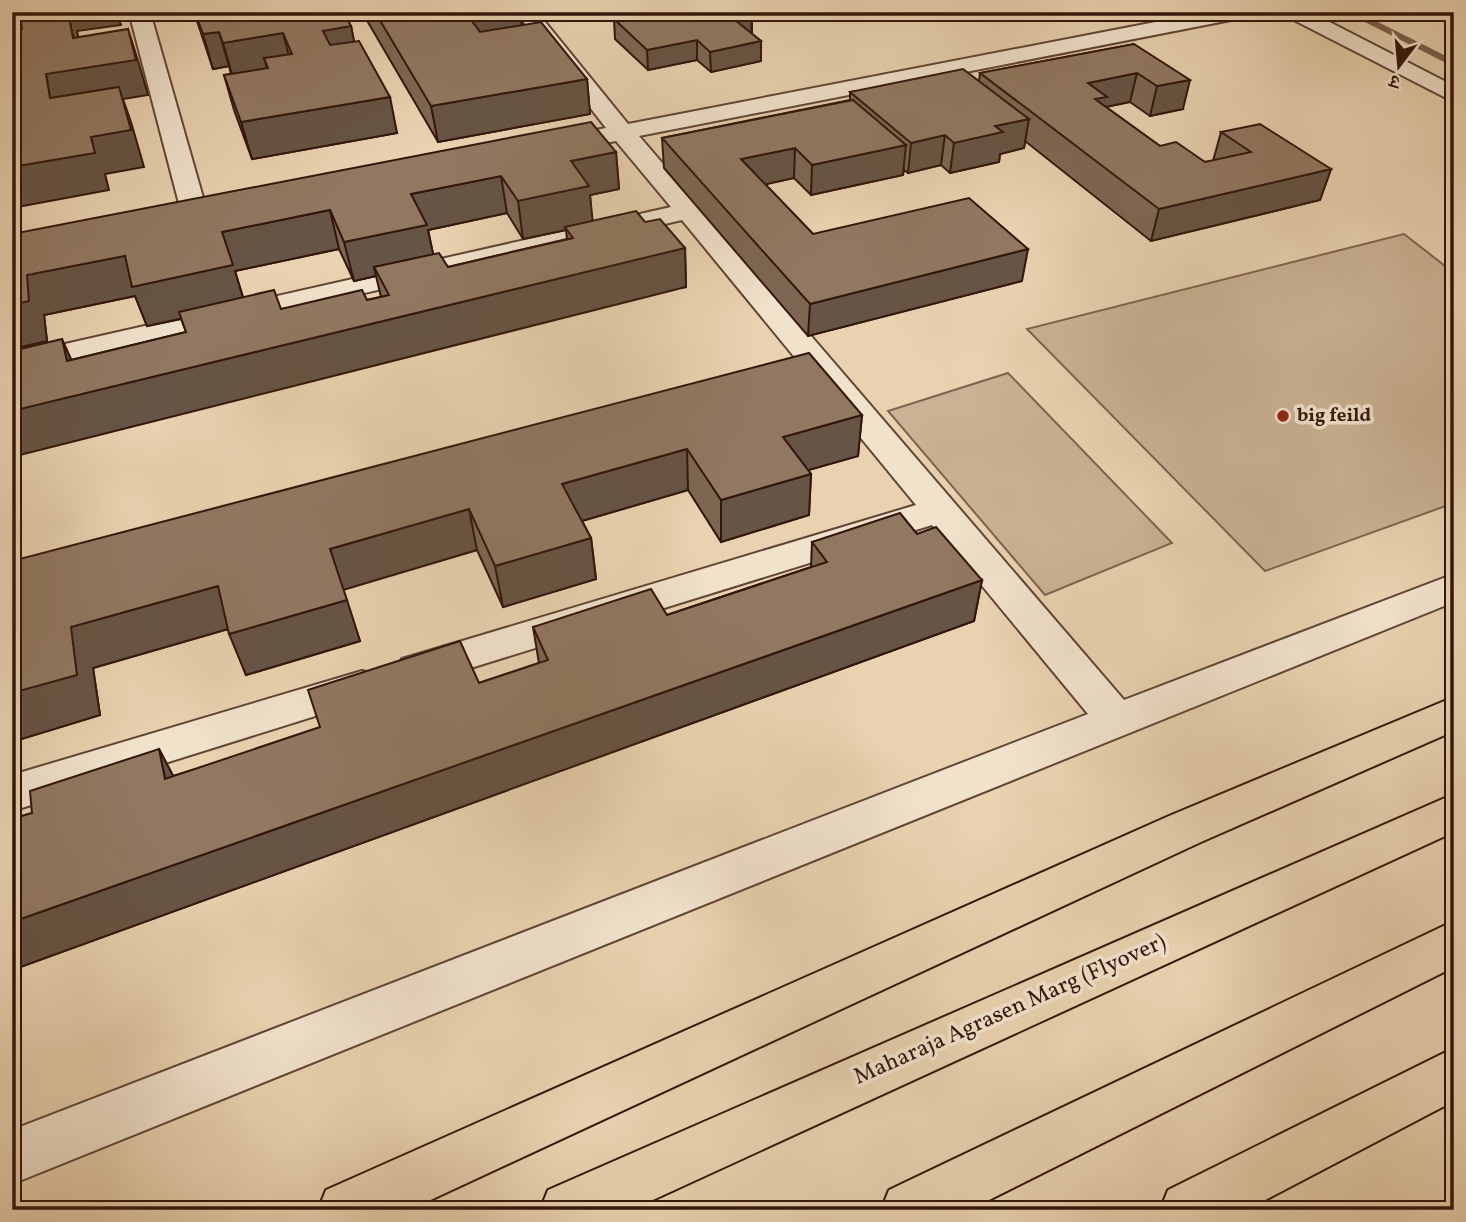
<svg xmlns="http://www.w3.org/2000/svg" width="1466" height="1222" font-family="Vollkorn,'Noto Serif Devanagari',serif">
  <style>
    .green { fill: #cab294; stroke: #7e6450; stroke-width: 2 }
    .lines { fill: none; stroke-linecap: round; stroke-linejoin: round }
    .stream { fill: #7b604d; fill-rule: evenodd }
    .minor-casing { stroke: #604535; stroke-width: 4 }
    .major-casing { stroke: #32160c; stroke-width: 4 }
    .minor { fill: #f1e2cc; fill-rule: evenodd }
    .major { fill: #e9d2b0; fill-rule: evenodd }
    .wall { fill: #7d6753; stroke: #32160c; stroke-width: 2; fill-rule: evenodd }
    .shaded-wall { fill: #665444; stroke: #32160c; stroke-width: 2 }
    .building { fill: #917861; stroke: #32160c; stroke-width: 2 }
    .poi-dot { fill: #8f2418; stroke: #f1e2cc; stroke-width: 2.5 }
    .labels { text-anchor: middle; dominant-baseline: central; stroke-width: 7; stroke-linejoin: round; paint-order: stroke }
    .poi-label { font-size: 19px; font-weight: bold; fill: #32160c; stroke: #f1e2cc; text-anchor: start }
    .near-street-label { font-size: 23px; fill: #32160c; stroke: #f1e2cc }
  </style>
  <rect width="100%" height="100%" fill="#e9d2b0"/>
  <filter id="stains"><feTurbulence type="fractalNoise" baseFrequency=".00286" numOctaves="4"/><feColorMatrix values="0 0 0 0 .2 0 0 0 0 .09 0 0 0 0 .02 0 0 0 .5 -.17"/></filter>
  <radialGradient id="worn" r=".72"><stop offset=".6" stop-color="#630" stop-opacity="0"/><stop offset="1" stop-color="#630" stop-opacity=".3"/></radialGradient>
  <path class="green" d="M 1404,234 L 1454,273 L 1454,503 L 1265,571 L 1027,329 Z
    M 1008,373 L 1172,543 L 1045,595 L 888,411 Z"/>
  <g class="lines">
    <path class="stream" d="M 1345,12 L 1358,12 L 1454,60 L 1454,67 Z"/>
    <g class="minor-casing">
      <path id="minor" d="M 129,12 L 150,12 L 208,215 L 205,221 L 195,223 L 185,221 L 182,215 Z
        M 516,12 L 537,12 L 628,124 L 1207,12 L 1251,12 L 1248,16 L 1241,18 L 639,136 L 1124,700 L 1454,574 L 1454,602 L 12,1184 L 12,1130 L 1088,714 L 932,525 L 416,685 L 402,681 L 396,670 L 402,659 L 916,505 L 682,220 L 12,374 L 12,356 L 671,207 L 616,141 L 550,153 L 541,151 L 538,146 L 541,141 L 606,128 Z
        M 1283,12 L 1310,12 L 1454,86 L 1454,102 L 1286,16 Z
        M 362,671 L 376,675 L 382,686 L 376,697 L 12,811 L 12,775 Z"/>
    </g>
    <g class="major-casing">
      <path id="major" d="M 1454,697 L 1454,731 L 1201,842 L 409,1210 L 318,1210 L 326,1190 L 1169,816 Z
        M 1454,794 L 1454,832 L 631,1210 L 540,1210 L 548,1190 Z
        M 1454,921 L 1454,967 L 969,1210 L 881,1210 L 889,1190 Z
        M 1454,1048 L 1454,1101 L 1246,1210 L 1160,1210 L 1168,1190 Z"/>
    </g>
    <use href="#minor" class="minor"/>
    <use href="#major" class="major"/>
  </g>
  <path class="wall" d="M 194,12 L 343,12 L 351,26 L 354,42 L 397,133 L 252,159 L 234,110 L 224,75 L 231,74 L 229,66 L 213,69 Z
    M 362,12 L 520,12 L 522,25 L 587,79 L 590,114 L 438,142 Z
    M 1434,12 L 1454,12 L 1454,19 L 1448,20 Z
    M 752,17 L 752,34 L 761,41 L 761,61 L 711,72 L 697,60 L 648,70 L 615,39 L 614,19 Z
    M 1134,44 L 1183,109 L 1150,116 L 1130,102 L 1106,107 L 1160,146 L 1205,162 L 1213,161 L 1221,132 L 1331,169 L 1320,200 L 1151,241 L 1025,141 L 1024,148 L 1000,154 L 999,162 L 950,173 L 941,165 L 908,173 L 904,170 L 903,175 L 811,195 L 794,178 L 765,184 L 813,234 L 1022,281 L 808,336 L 664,168 L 662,138 L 850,100 L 850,92 L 979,81 L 980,73 Z
    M 616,152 L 619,189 L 590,195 L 592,221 L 645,222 L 685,248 L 686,287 L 71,360 L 186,332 L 181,319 L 147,326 L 135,296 L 44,315 L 47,341 L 12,349 L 12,234 ZM 507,213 L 523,239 L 566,230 L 567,239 L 448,267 L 433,254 L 428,230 ZM 339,249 L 354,281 L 376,276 L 381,297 L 367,300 L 281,309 L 243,297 L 235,271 Z
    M 862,415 L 858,456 L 808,470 L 811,474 L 809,515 L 721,542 L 688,490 L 582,521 L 591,538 L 596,579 L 503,607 L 477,550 L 343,589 L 360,641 L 246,675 L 228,629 L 93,668 L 100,715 L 12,742 L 12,561 Z
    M 917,534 L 982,580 L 974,621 L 12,970 L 12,819 L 32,813 L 159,749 L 173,776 L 479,683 L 539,663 L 533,627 L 667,615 L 811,567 L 812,542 Z"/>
  <path class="shaded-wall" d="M 68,12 L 116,12 L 121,25 L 77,31 L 85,68 L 128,29 L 139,64 L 148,95 L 123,99 L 131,122 L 144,167 L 105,174 L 109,190 L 12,208 L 12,167 L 50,98 L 46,74 L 73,38 Z
    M 305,12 L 351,26 L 358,61 L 311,36 Z
    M 460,12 L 520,12 L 522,28 L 464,37 Z
    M 1451,12 L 1454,12 L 1454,19 L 1448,20 Z
    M 20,13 L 33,47 L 12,50 L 12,15 Z
    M 752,17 L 751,37 L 735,20 Z
    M 219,32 L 229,66 L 213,69 L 203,34 Z
    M 283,33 L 292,68 L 264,58 L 268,72 L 233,78 L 223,43 Z
    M 697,40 L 697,60 L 648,70 L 647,50 Z
    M 761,41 L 761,61 L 711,72 L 710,52 Z
    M 1137,73 L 1130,102 L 1105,107 L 1101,126 L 1088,83 Z
    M 587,79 L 590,114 L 438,142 L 431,106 Z
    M 1190,80 L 1183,109 L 1150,116 L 1157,86 Z
    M 12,81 L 14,81 L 28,116 L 12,119 Z
    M 390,97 L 397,133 L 252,159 L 241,122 Z
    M 1029,119 L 1024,148 L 1000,154 L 999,162 L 950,173 L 954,143 L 995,126 Z
    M 945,135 L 941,165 L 908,173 L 911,143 Z
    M 906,145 L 903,175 L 811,195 L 812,165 Z
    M 795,148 L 794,178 L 741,190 L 741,159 Z
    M 616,152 L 619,189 L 590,195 L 593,224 L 565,227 L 566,230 L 523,239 L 518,201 L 571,161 Z
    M 1331,169 L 1320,200 L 1151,241 L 1159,209 Z
    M 501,176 L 507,213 L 428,230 L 435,263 L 374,267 L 376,276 L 354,281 L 344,242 L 411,194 Z
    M 330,210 L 339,249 L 235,271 L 245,305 L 147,326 L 135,296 L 44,315 L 47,341 L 12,349 L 12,305 L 27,275 L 222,232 Z
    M 685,248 L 686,287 L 12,457 L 12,411 L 67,361 L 62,339 L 80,379 Z
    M 1028,249 L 1022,281 L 808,336 L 810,304 Z
    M 862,415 L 858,456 L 781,478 L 783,437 Z
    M 687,449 L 688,490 L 568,525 L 562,484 Z
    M 811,474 L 809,515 L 721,542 L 721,500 Z
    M 469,509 L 477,550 L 343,590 L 330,549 Z
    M 591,538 L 596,579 L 503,607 L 495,566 Z
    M 982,580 L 974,621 L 12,970 L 12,922 Z
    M 218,586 L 235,627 L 93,668 L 100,715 L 12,742 L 12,693 L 71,627 Z
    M 347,600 L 360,641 L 246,675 L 229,634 Z
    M 159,749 L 180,789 L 165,779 Z"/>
  <path class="building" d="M 12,12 L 68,12 L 73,38 L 128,29 L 136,60 L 46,74 L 50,98 L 119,87 L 131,130 L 91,137 L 95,153 L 12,167 L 12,108 L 17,108 L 14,81 L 12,81 L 12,30 L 22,29 L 20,13 L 12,15 Z
    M 195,12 L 343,12 L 351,26 L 323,31 L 330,45 L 359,41 L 390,97 L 241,122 L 224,75 L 268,68 L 264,58 L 292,54 L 283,33 L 223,43 L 219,32 L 203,34 Z
    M 375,12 L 465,12 L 480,32 L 541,22 L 587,79 L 431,106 Z
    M 651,12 L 746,12 L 752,17 L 735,20 L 761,41 L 710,52 L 697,40 L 647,50 L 614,19 Z
    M 1134,44 L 1190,80 L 1157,86 L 1137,73 L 1088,83 L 1107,97 L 1095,99 L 1160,146 L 1176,142 L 1205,162 L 1251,152 L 1221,132 L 1260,124 L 1331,169 L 1159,209 L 980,73 Z
    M 963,69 L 1029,119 L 995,126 L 1003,132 L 954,143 L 945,135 L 911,143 L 850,92 Z
    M 853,100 L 906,145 L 812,165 L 795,148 L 741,159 L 813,234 L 969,198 L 1028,249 L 810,304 L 662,138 Z
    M 591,122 L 616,152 L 571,161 L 589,186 L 518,201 L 501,176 L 411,194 L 427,225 L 344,242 L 330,210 L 222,232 L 233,265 L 132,287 L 125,256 L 27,275 L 29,301 L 12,305 L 12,234 Z
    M 636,211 L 645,222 L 660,219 L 685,248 L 12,411 L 12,351 L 62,339 L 67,361 L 186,332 L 179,312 L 274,290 L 281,309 L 362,290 L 367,300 L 389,295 L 374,267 L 439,253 L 448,267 L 573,238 L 565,227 Z
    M 809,353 L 862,415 L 783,437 L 811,474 L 721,500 L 687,449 L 562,484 L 591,538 L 495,566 L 469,509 L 330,549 L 347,600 L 229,634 L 218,586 L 71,627 L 77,675 L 12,693 L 12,561 Z
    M 900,513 L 917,534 L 936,527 L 982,580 L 12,922 L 12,819 L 32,813 L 30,791 L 159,749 L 165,779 L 320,727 L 308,690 L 460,641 L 479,683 L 548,660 L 533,627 L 651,589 L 667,615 L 827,562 L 812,542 Z"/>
  <circle class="poi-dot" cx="1283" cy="416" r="7"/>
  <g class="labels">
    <g class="poi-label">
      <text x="1297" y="416">big feild</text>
    </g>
    <g class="near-street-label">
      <text transform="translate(1010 1010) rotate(-24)">Maharaja Agrasen Marg (Flyover)</text>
    </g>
  </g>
  <rect width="1466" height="1222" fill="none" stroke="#e9d2b0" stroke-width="42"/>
  <rect x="14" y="14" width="1438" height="1194" fill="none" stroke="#32160c" stroke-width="3.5"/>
  <rect x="21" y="21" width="1424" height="1180" fill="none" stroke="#32160c" stroke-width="2"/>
  <g transform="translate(1399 66) rotate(196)" stroke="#f1e2cc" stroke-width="5" paint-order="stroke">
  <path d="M0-5L12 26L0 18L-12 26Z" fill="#32160c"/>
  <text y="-10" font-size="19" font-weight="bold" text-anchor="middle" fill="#32160c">उ</text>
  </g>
  <rect width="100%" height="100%" filter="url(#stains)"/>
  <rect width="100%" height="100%" fill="url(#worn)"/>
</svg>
